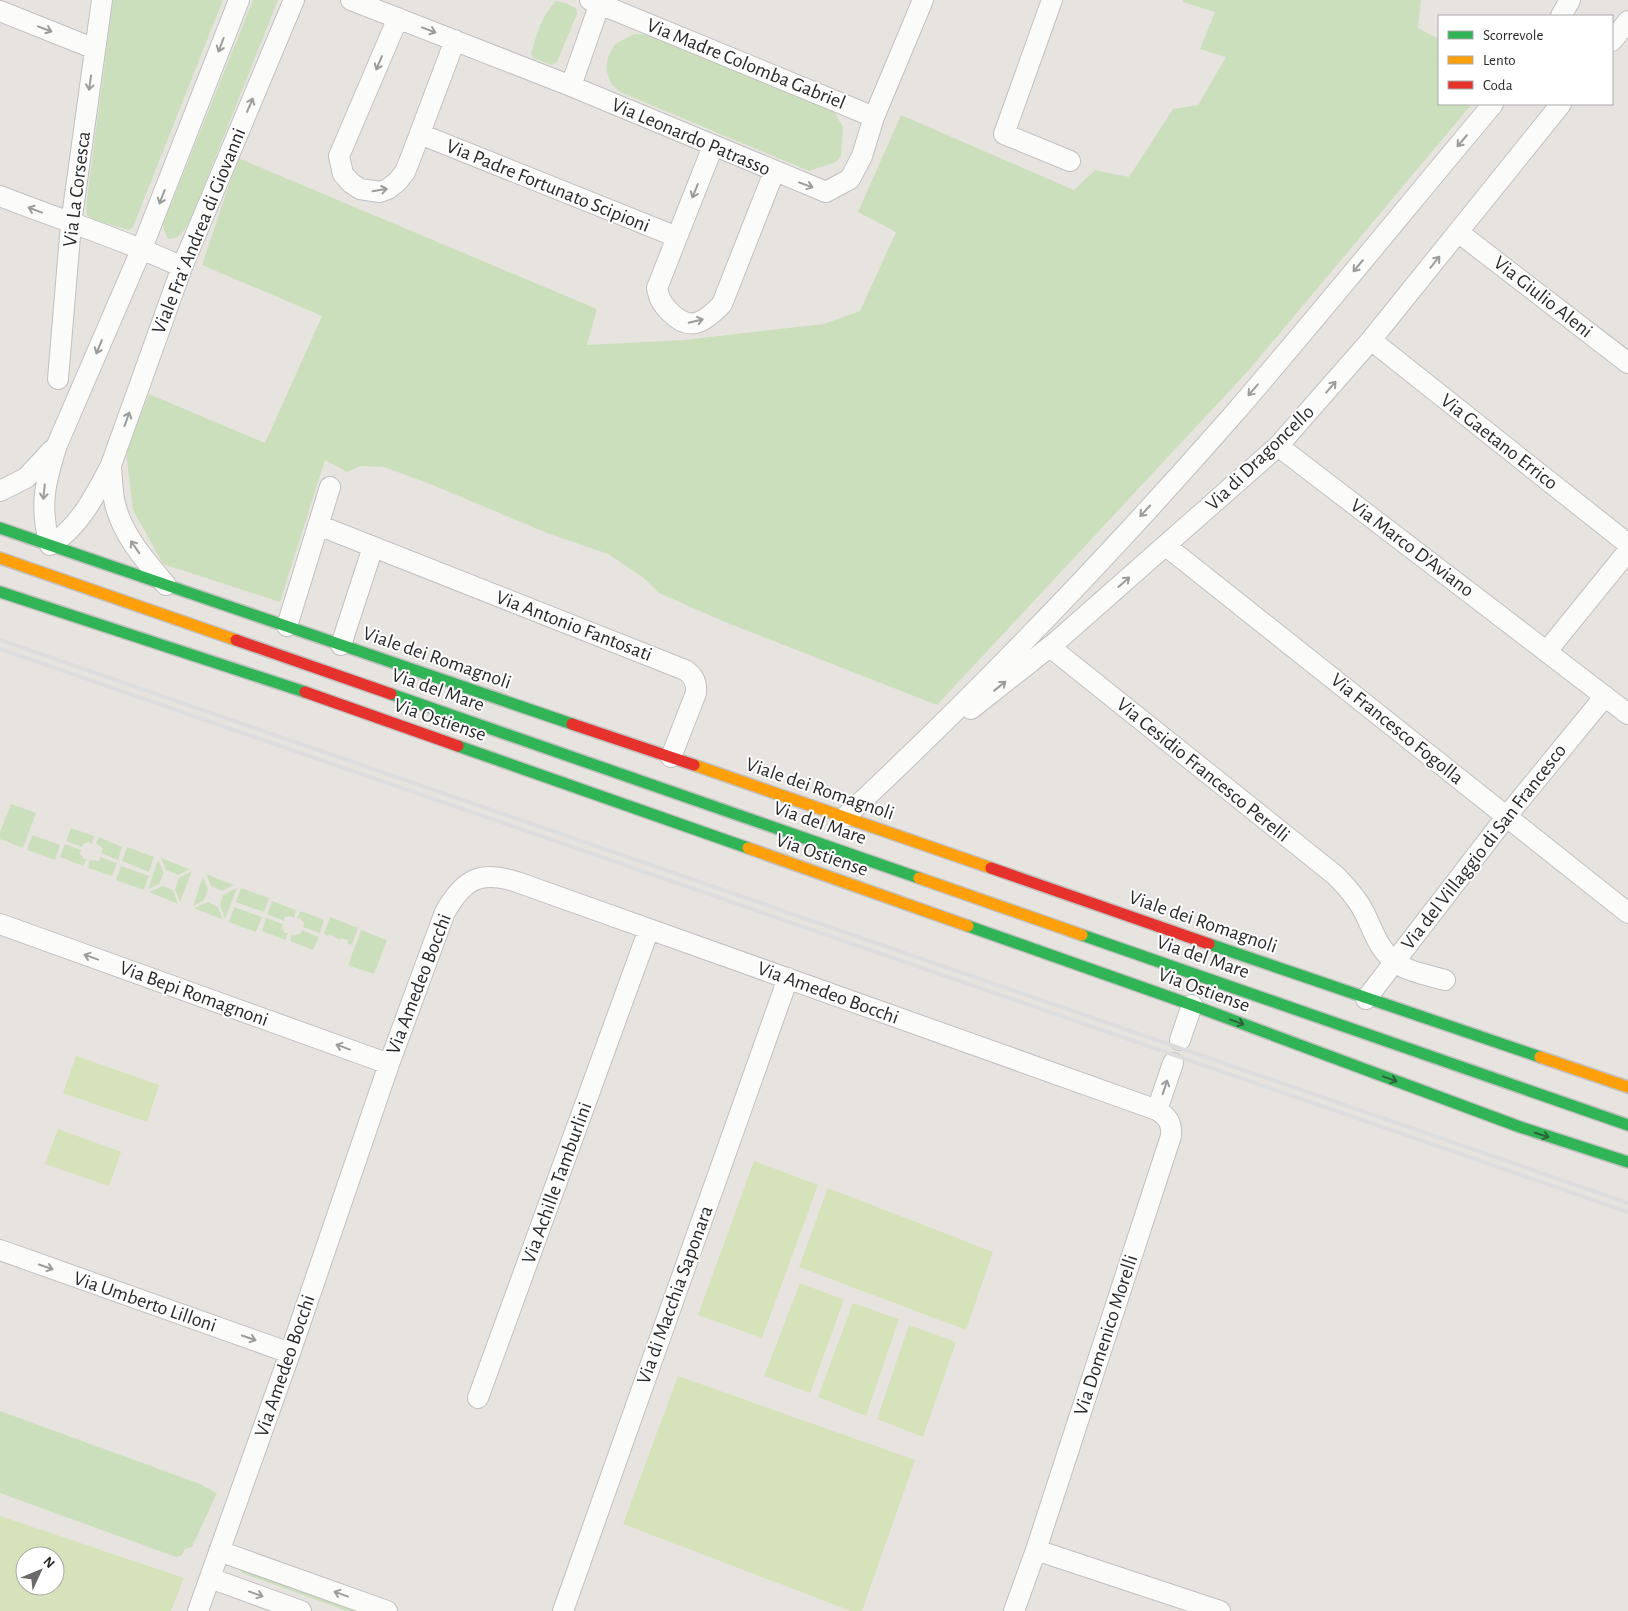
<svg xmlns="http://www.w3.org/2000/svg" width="1628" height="1611" font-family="'Alegreya Sans',sans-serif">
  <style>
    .green { fill: #ccdfbc }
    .pitch { fill: #d5e2ba; fill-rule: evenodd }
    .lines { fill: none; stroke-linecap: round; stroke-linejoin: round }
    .street-casing { stroke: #c1c0c0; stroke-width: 22 }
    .fast-casing { stroke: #c1c0c0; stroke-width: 14 }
    .slow-casing { stroke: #c1c0c0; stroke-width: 14 }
    .jam-casing { stroke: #c1c0c0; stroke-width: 14 }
    .street { stroke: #fbfbfa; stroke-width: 20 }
    .fast { stroke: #30b455; stroke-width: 11 }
    .slow { stroke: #ff9f0a; stroke-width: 11 }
    .jam { stroke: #e5322d; stroke-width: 11 }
    .rail { stroke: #ddddde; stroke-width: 4 }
    .oneway { stroke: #9c9c9c }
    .oneway2 { stroke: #2c613b }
    .labels { text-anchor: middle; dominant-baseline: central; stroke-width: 4; stroke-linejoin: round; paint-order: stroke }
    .street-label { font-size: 20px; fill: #292929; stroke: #fff }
  </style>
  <rect width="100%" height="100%" fill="#e7e4e0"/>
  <path class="green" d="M 113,0 L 223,0 L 133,227 L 129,230 L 94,220 L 87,215 L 86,206 Z
    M 253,0 L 278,0 L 190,221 C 184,230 181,239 168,239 L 163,228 L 164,222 Z
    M 1183,0 L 1421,0 L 1418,28 L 1439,39 L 1439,104 L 1472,104 L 1248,371 L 937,705 L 725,622 L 659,593 L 645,579 L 608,554 L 547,533 L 430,484 L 384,467 L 361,466 L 347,472 L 325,460 L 280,602 L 163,564 L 133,510 L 126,452 L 149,394 L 265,443 L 322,316 L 202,265 L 238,158 L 597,309 L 587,345 L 683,340 L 824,324 L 860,311 L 896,232 L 858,212 L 901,115 L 1074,190 L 1095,170 L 1129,177 L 1173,109 L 1198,105 L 1226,57 L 1200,49 L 1215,12 L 1183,2 Z
    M 556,1 L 565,3 L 576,8 L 577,14 L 557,62 L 552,65 L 533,58 L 531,53 C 537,34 542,15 556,1 Z
    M 634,34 L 647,35 L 823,105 L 834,112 L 843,127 L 841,156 L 836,162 L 809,171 L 620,92 L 612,85 L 606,70 L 608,57 L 615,44 Z
    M 11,804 L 36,813 L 23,848 L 0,839 L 0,832 Z
    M 71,828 L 94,836 L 92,844 L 90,844 L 90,842 L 84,843 L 82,847 L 66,841 Z
    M 32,835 L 60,845 L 55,860 L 27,850 Z
    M 99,837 L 122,847 L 118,860 L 101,853 L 103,849 L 99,845 L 96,844 Z
    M 65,844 L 81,850 L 80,854 L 84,859 L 87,859 L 83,866 L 60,857 Z
    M 127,847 L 154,857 L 149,872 L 122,861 Z
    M 100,857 L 117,863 L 112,876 L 88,868 L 90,860 L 99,861 Z
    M 161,858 L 189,869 L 190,869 L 178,875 L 166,870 Z
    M 158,860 L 164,872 L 159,884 L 148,889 Z
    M 121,866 L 149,876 L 144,890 L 116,880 Z
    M 192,871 L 180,902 L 175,889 L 179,878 Z
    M 206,874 L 234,885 L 222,891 L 211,886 Z
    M 203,876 L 208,889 L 204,900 L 193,906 Z
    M 163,886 L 173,890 L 178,904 L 149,892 Z
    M 237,888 L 225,919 L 220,905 L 223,895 Z
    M 241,888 L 269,898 L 264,912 L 236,902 Z
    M 272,901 L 296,910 L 294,918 L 291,916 L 285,917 L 284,921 L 267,914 Z
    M 208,902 L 218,907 L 223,920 L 194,908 Z
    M 234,907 L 262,917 L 256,932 L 229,922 Z
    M 301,911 L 324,920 L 320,933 L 303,927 L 304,923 L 300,918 L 297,918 Z
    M 330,917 L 358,928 L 352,945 L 347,943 L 348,940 L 341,938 L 340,940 L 329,934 L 328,936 L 324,934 Z
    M 266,918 L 283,924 L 282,928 L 285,933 L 288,933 L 285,940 L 262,931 Z
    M 302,930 L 319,937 L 313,950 L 290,941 L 292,934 L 294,935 L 300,934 Z
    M 361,930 L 387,940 L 374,974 L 348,965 Z
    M 0,1411 L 200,1484 L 217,1493 L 192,1547 L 185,1549 L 181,1556 L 176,1557 L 0,1493 Z
    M 239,1568 L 371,1611 L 347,1611 L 242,1573 Z"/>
  <path class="pitch" d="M 76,1056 L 159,1085 L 147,1122 L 63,1093 Z
    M 58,1129 L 121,1152 L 109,1186 L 45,1164 Z
    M 754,1161 L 818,1185 L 762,1338 L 698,1315 Z
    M 828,1188 L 993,1252 L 966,1330 L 799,1267 Z
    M 800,1283 L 844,1300 L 810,1393 L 764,1376 Z
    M 853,1303 L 899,1319 L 866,1416 L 818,1397 Z
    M 909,1325 L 956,1342 L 923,1437 L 877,1419 Z
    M 678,1376 L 915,1460 L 862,1611 L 851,1611 L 623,1524 Z
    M 0,1516 L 184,1578 L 171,1611 L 0,1611 ZM 25,1556 L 55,1556 L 55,1586 L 25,1586 Z"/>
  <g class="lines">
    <g class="street-casing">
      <path id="street" d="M 239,0 L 142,248 L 57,445 C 45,482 39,507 50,545 C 80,527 95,495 111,465 L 182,267 L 294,0
        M 351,0 L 571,86 L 826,192 L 850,179 L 862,156 L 874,117 L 923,0
        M 590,0 L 874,117
        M 1052,0 L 1004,134 L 1070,161
        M 0,11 L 95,49
        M 1561,16 L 1570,0
        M 398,18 L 339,156 L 343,174 L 351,183 L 360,189 L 380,192 L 388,189 L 397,182 L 405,172 L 411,157 L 455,40
        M 1612,41 L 1628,21
        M 571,86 L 601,0
        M 420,134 L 677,237
        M 713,146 L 657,288 C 659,299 662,304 670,312 C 690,333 705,322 722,304 L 774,172
        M 0,196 C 61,220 123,239 182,267
        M 1458,232 L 1628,363
        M 1371,340 L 1628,544
        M 58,379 L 71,224 L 102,0
        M 1278,446 L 1628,714
        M 111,465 C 112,478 112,491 115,504 C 123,536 145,560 166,585
        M 0,491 L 26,478 L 52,450
        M 318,525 L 685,670 C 693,675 697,682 696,693 L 671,757
        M 1166,546 L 1628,913
        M 287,626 L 330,487
        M 341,645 L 373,547
        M 1050,647 L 1335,875 C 1344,884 1353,894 1360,905 C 1372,924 1375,946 1394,961 C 1407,972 1428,975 1445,980
        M 1547,651 L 1628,551
        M 971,709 L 1057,641 L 1278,446 L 1371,340 L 1561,104
        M 845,817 C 980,691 1110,555 1232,416 C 1321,313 1406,208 1493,104
        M 0,924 L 389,1064
        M 1366,999 L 1506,817 L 1605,696
        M 1180,1040 L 1192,1005
        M 1157,1110 L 1173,1063
        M 0,1250 L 290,1353
        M 478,1398 L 649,929
        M 1036,1550 L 1220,1611
        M 219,1551 L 387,1611
        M 210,1578 L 301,1611
        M 198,1611 L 290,1353 L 389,1064 L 445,912 C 464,879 480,870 517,882 L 1157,1110 C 1168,1117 1172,1123 1171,1136 L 1036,1550 L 1014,1611
        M 563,1611 L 788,978"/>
    </g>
    <g class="fast-casing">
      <path id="fast" d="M 0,528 L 572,724
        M 0,592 L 305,692
        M 391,694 L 919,878
        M 458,746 L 748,848
        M 968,926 L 1192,1005 L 1520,1127 L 1628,1162
        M 1082,935 L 1628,1125
        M 1209,944 L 1540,1057"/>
    </g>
    <g class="slow-casing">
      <path id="slow" d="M 0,558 L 236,640
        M 694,765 L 991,868
        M 748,848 L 968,926
        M 919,878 L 1082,935
        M 1540,1057 L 1628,1087"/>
    </g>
    <g class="jam-casing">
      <path id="jam" d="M 236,640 L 391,694
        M 305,692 L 458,746
        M 572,724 L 694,765
        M 991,868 L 1209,944"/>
    </g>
    <use href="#street" class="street"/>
    <use href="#fast" class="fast"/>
    <use href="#slow" class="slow"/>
    <use href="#jam" class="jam"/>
    <path class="rail" d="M 0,640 L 1628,1203
      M 0,649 L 1628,1212"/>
  </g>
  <defs><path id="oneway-shaft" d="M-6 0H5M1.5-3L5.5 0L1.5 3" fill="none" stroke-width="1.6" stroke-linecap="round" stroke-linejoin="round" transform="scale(1.25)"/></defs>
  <g class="oneway">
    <use href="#oneway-shaft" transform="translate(45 29) rotate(21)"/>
    <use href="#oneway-shaft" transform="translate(429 30) rotate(21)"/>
    <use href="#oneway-shaft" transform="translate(221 45) rotate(111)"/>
    <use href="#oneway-shaft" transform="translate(379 63) rotate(113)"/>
    <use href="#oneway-shaft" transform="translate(90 83) rotate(98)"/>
    <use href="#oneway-shaft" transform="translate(250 105) rotate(-67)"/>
    <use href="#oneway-shaft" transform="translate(1462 141) rotate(130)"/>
    <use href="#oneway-shaft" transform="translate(806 185) rotate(20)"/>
    <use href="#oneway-shaft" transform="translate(380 190) rotate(-9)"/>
    <use href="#oneway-shaft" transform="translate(695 191) rotate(112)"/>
    <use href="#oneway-shaft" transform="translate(162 197) rotate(111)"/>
    <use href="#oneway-shaft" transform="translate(35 210) rotate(-159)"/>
    <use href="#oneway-shaft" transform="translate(1435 262) rotate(-51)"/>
    <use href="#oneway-shaft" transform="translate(1358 266) rotate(130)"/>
    <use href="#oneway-shaft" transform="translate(696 321) rotate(-13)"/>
    <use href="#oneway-shaft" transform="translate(99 347) rotate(113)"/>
    <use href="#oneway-shaft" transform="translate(1331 387) rotate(-49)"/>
    <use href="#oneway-shaft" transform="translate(1253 390) rotate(131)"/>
    <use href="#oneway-shaft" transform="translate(127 419) rotate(-70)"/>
    <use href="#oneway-shaft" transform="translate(44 492) rotate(96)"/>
    <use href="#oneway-shaft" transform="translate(1145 511) rotate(133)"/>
    <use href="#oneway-shaft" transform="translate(135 547) rotate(-125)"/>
    <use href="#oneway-shaft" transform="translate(1124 582) rotate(-41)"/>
    <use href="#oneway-shaft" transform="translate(1000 686) rotate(-38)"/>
    <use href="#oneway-shaft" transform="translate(91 957) rotate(-160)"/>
    <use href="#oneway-shaft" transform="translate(343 1047) rotate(-160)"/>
    <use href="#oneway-shaft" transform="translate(1165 1087) rotate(-72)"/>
    <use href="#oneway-shaft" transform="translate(46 1267) rotate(19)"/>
    <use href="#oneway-shaft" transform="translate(249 1338) rotate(19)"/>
    <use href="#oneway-shaft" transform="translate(256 1594) rotate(20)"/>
    <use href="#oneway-shaft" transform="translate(341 1594) rotate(-160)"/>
  </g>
  <g class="oneway2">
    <use href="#oneway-shaft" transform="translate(1237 1022) rotate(20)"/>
    <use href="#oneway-shaft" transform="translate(1390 1079) rotate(20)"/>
    <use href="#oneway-shaft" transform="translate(1542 1135) rotate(18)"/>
  </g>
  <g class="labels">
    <g class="street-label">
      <text transform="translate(746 64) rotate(22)">Via Madre Colomba Gabriel</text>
      <text transform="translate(691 137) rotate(23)">Via Leonardo Patrasso</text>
      <text transform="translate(548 186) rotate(22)">Via Padre Fortunato Scipioni</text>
      <text transform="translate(77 189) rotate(-83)">Via La Corsesca</text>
      <text transform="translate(199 231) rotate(-68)">Viale Fra' Andrea di Giovanni</text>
      <text transform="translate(1543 297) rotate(38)">Via Giulio Aleni</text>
      <text transform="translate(1499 442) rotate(38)">Via Gaetano Errico</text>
      <text transform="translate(1260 458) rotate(-44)">Via di Dragoncello</text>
      <text transform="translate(1412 548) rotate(37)">Via Marco D'Aviano</text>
      <text transform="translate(574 626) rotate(21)">Via Antonio Fantosati</text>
      <text transform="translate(437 658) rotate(19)">Viale dei Romagnoli</text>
      <text transform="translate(438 690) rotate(19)">Via del Mare</text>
      <text transform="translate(440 720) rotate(19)">Via Ostiense</text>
      <text transform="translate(1397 729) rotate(39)">Via Francesco Fogolla</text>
      <text transform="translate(1203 770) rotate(39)">Via Cesidio Francesco Perelli</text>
      <text transform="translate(820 789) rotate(19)">Viale dei Romagnoli</text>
      <text transform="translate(820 823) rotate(19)">Via del Mare</text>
      <text transform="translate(1484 847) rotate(-52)">Via del Villaggio di San Francesco</text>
      <text transform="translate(822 855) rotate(19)">Via Ostiense</text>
      <text transform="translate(1203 922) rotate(19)">Viale dei Romagnoli</text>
      <text transform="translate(1203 957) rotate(19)">Via del Mare</text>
      <text transform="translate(419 984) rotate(-69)">Via Amedeo Bocchi</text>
      <text transform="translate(1204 990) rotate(20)">Via Ostiense</text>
      <text transform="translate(828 993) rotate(20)">Via Amedeo Bocchi</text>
      <text transform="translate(194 994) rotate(20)">Via Bepi Romagnoni</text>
      <text transform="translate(557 1183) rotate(-70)">Via Achille Tamburlini</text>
      <text transform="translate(675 1295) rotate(-70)">Via di Macchia Saponara</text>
      <text transform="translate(145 1302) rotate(19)">Via Umberto Lilloni</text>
      <text transform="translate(1106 1335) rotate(-72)">Via Domenico Morelli</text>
      <text transform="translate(285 1366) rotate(-71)">Via Amedeo Bocchi</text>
    </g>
  </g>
  <rect x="1438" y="15" width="175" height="90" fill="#ffffff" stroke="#a9a9a9"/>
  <rect x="1448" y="31" width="25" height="8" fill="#30b455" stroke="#a9a9a9"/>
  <text x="1483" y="40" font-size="15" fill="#292929">Scorrevole</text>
  <rect x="1448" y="56" width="25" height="8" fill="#ff9f0a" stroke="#a9a9a9"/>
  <text x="1483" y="65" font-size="15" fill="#292929">Lento</text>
  <rect x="1448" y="81" width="25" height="8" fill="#e5322d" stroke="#a9a9a9"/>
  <text x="1483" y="90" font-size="15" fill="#292929">Coda</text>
  <g transform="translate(40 1571) rotate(46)"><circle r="24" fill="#ffffff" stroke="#a9a9a9"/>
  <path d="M0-4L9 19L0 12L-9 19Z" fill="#6c6a69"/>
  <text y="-8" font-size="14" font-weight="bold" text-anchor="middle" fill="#292929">N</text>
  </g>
</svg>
